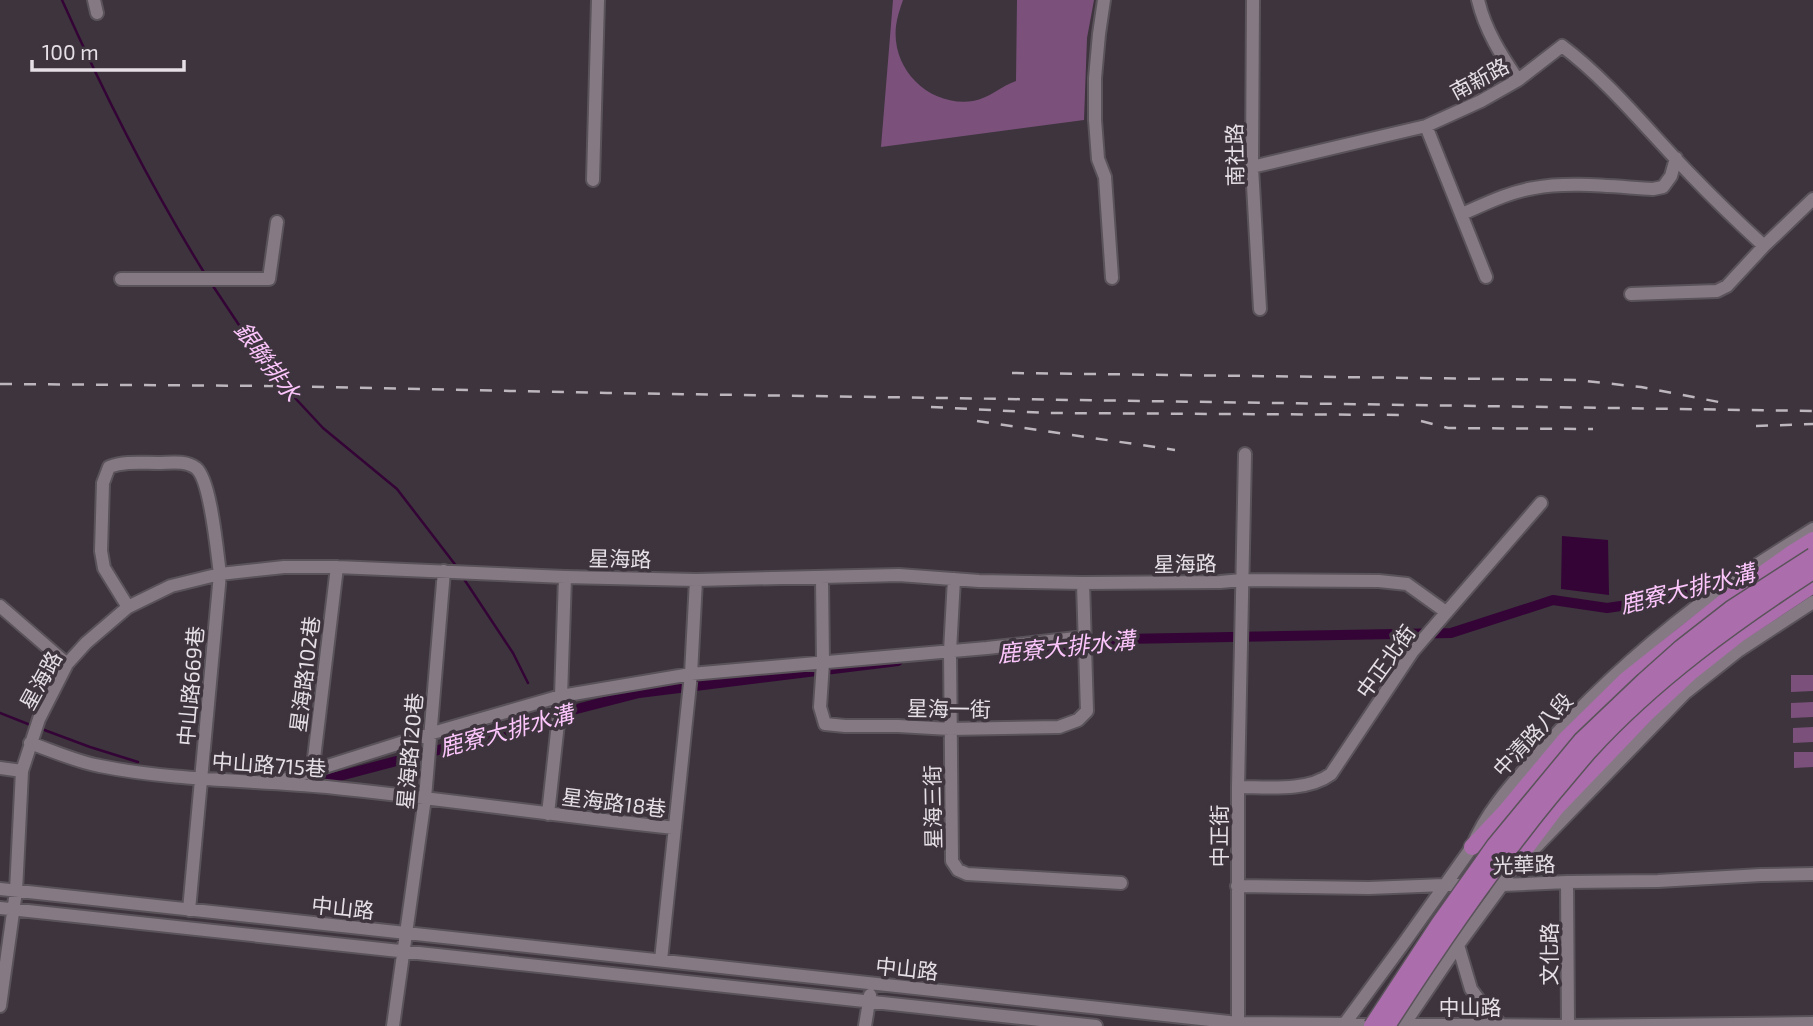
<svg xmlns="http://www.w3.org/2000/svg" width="1813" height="1026" font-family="'Exo 2','Noto Sans TC',sans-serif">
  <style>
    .green { fill: #7b517b }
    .water { fill: #340436 }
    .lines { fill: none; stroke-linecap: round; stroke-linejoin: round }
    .stream { stroke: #340436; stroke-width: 2.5 }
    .canal { stroke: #340436; stroke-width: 10 }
    .minor-casing { stroke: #5a535a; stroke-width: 16 }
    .major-casing { stroke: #5a535a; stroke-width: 19 }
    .minor { stroke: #857a84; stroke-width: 12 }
    .major { stroke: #ab6dac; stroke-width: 16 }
    .rail { stroke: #bdb6bd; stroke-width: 2.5; stroke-dasharray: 12 12; stroke-linecap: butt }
    .major-bridge-casing { stroke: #5a535a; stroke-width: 19; stroke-linecap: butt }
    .major-bridge { stroke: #ab6dac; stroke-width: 16 }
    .labels { text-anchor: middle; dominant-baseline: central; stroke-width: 7; stroke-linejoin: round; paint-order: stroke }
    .street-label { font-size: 21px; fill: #e6e0e6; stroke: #3d343d }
    .water-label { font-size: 23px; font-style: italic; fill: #fcc6fc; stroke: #3d343d }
  </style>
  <rect width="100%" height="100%" fill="#3d343d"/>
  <path class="green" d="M 893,0 L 903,0 C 900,9 897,17 896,26 C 891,69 929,107 973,101 C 990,98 1001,86 1016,81 L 1017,0 L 1094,0 L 1087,38 L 1084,120 L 881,147 Z
    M 1791,675 L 1813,675 L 1813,691 L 1791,692 Z
    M 1813,702 L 1813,717 L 1791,718 L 1791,703 Z
    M 1813,727 L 1813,742 L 1793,743 L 1793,728 Z
    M 1794,752 L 1813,752 L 1813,767 L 1794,768 Z"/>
  <path class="water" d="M 1562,536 L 1608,540 L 1609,595 L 1561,589 Z"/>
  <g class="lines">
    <path class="stream" d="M 62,0 C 104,94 151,187 205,274
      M 211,283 L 269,370 L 323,428 L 397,489 L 457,567
      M 462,576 L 513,653 L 528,683
      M 0,713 L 33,726
      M 39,728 L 90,747 L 138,762"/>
    <path class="canal" d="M 1019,650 L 1123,639 L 1451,633 L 1553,600 L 1607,608 L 1655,601 L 1734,577
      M 317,782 L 510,731 L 565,712 L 639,693 L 898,661"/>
    <g class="minor-casing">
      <path id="minor" d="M 94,0 L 97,13
        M 1104,0 L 1099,34 L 1095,78 L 1095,120 L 1098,159 L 1105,177 L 1112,278
        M 1253,0 L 1252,167 L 1260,309
        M 1478,0 C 1485,30 1501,55 1518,80
        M 1426,126 L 1486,277
        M 1252,167 L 1426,126 L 1481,101 L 1518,80 L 1562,46 C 1609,81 1650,133 1691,175 C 1714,199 1739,223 1764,246 L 1813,199
        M 593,180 L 598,0
        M 1462,214 C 1485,204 1509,192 1534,188 C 1569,181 1617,187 1653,189 L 1663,187 L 1671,176 L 1676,158
        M 121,279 L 269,279 L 277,222
        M 1631,294 L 1717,291 L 1727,286 L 1764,246
        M 822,578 L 823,663 L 820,707 L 825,724 L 845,726 L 898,726 L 950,729 L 1059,727 L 1078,720 L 1087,711 L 1083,583
        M 954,579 L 950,651 L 952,861 L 958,870 L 967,874 L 1121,883
        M 0,606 L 67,664
        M 128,607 L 104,568 L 101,551 L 103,483 L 109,467 C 125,461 141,463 158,463 C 170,463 185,460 196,468 C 211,480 217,553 220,574 L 189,910
        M 30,743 C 53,751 77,762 100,766 C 175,781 252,780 327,787 C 443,799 559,816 675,828
        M 0,768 L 22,771
        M 312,775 L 337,567
        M 277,782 L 429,734 L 561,696 L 691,674 L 987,648 L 1085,637
        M 1238,787 C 1267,787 1307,792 1331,774 L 1413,651 L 1541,503
        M 548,814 L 561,696 L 565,577
        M 1526,855 L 1533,850 L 1685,693 L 1738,651 L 1813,602
        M 1567,882 L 1568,1026
        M 1237,886 L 1369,888 L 1445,885 L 1502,885 L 1567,882 L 1658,881 L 1761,875 L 1813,874
        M 0,889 L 1238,1023 L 1568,1026 L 1813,1023
        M 0,908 L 1096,1026
        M 1458,945 L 1471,989 L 1482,1004 L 1502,1026
        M 661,960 L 691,674 L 696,580
        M 0,1006 L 16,891 L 22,771 L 39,719 L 67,664 L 86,643 L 128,607 L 171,586 L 220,574 L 284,567 L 337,567 L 565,577 L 696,580 L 899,575 L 979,581 L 1083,583 L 1220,582 L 1242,580 L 1379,581 L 1407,584 L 1446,612
        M 393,1026 L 425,798 L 444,571
        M 865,1026 L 870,995
        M 1238,1026 L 1238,787 L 1245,454
        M 1343,1026 L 1406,940 L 1472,847 C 1485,814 1510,786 1533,760 C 1582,703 1638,651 1697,606 C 1734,578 1774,554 1813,529
        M 1403,1026 L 1458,945 L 1502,885 L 1516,861"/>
    </g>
    <g class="major-casing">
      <path id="major" d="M 1472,847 L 1505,812 L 1565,740 L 1626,680 L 1729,598 L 1792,553 L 1813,540
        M 1516,861 L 1556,808 L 1646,714 L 1691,672 L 1739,634 L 1813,585"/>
    </g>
    <use href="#minor" class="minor"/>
    <use href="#major" class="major"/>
    <path class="rail" d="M 1012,373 L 1576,380 L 1641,387 L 1724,403
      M 0,384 L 271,386 L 607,393 L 1813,411
      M 931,407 L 1047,413 L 1410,415
      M 977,421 L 1175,450
      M 1421,421 L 1448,428 L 1593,429
      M 1756,426 L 1813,424"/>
    <g class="major-bridge-casing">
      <path id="major-bridge" d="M 1372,1026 L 1439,924 L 1495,845 L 1581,741 L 1644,681 L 1681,648 L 1731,609 L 1813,556
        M 1387,1026 C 1438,947 1491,869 1551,796 C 1564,781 1576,766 1589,751 C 1654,680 1733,623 1813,571"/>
    </g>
    <use href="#major-bridge" class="major-bridge"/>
  </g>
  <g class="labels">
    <g class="street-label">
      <text transform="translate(1479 78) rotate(-28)">南新路</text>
      <text transform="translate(1234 155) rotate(-91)">南社路</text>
      <text transform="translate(620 558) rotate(1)">星海路</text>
      <text transform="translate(1185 563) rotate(-1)">星海路</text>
      <text transform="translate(1385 661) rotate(-54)">中正北街</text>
      <text transform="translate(304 674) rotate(-83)">星海路102巷</text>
      <text transform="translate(40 680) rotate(-61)">星海路</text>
      <text transform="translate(190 686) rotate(-85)">中山路669巷</text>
      <text transform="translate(949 708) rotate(1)">星海一街</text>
      <text transform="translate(1532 734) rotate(-47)">中清路八段</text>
      <text transform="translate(409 751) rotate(-85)">星海路120巷</text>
      <text transform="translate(269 764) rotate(4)">中山路715巷</text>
      <text transform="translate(614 802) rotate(7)">星海路18巷</text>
      <text transform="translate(932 807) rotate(-91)">星海三街</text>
      <text transform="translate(1218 836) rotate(-90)">中正街</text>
      <text transform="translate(1524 864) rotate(-2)">光華路</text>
      <text transform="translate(343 907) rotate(6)">中山路</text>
      <text transform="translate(1548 954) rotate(-90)">文化路</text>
      <text transform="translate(907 968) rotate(6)">中山路</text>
      <text x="1470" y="1006">中山路</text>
    </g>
    <g class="water-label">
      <text transform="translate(268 361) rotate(53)">銀聯排水</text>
      <text transform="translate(1687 588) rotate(-14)">鹿寮大排水溝</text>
      <text transform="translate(1066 646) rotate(-6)">鹿寮大排水溝</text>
      <text transform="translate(506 730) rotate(-15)">鹿寮大排水溝</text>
    </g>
  </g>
  <path d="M32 60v10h152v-10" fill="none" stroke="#e6e0e6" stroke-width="3.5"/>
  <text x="42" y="60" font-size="21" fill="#e6e0e6" stroke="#3d343d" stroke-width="5" paint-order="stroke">100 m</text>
</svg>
